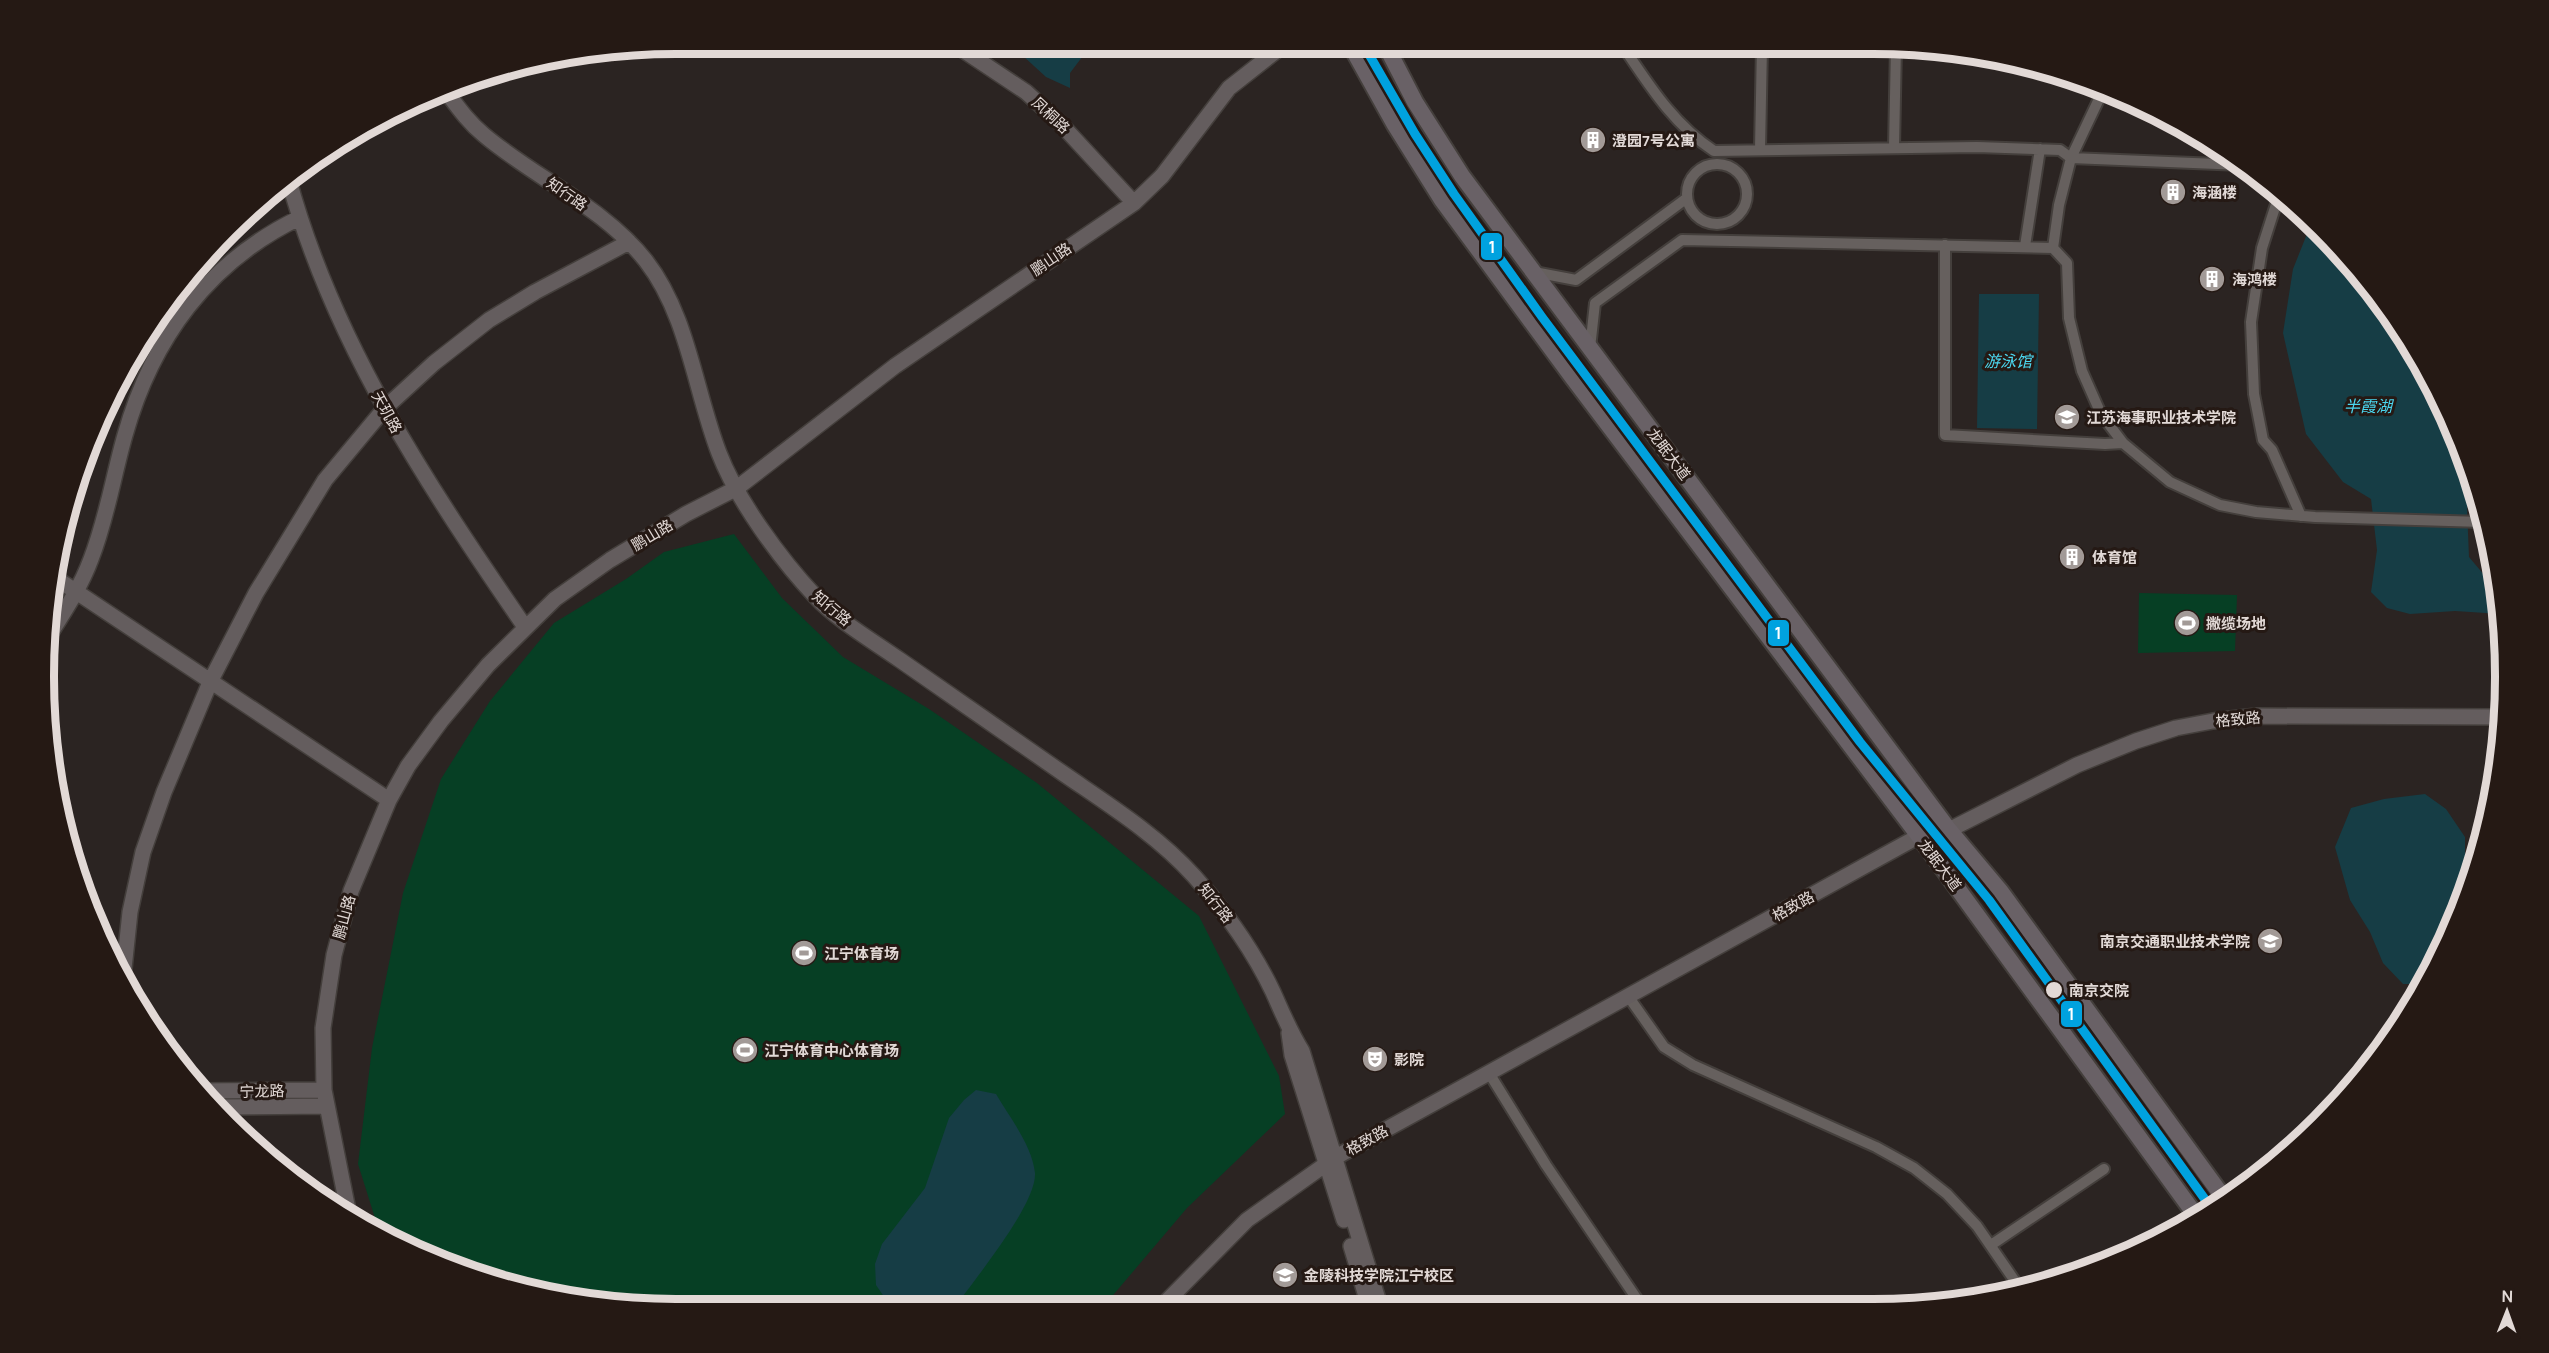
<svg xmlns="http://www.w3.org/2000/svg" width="2549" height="1353" font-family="Manrope,'Noto Sans SC',sans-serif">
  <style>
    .green { fill: #063f24 }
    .water { fill: #163d45 }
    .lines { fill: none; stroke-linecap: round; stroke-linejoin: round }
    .street-casing { stroke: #443f3c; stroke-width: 14 }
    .secondary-casing { stroke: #443f3c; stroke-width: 18 }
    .primary-casing { stroke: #443f3c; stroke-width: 20 }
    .street { stroke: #66605e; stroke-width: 10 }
    .secondary { stroke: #645d5e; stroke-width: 15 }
    .primary { stroke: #696166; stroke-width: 16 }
    .metro-1-casing { stroke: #251914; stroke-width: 14 }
    .metro-1 { stroke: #00a2df; stroke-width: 9 }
    .stop-dot { fill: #e2d9d6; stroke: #251914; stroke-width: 2 }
    .labels { text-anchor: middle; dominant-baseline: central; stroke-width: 6; stroke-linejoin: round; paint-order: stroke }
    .street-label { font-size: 15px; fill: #e2d9d6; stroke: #251914 }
    .poi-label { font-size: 15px; font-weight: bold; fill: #e2d9d6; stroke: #251914; text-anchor: start }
    .stop-label { font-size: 15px; font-weight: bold; fill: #e2d9d6; stroke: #251914; text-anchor: start }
    .water-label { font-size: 16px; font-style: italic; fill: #4bd7f0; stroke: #251914 }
    .rim { fill: none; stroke: #e2d9d6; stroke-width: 8 }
    .line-badge { stroke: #251914; stroke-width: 2 }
    .badge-label { font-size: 16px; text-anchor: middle; font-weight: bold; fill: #fff }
  </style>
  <rect width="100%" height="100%" fill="#2b2422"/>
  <path class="green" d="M 734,534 L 782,598 L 843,657 L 929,709 L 1037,783 L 1199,916 L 1279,1076 L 1285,1114 L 1187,1208 L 1103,1307 L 635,1308 L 513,1288 L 396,1244 L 380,1234 L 358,1164 L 372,1048 L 403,893 L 441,779 L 490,701 L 554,623 L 626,579 L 664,552 Z
    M 2139,593 L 2237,595 L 2235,651 L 2138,653 Z"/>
  <path class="water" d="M 1010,44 L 1092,44 L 1070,73 L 1070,88 L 1046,77 Z
    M 2311,224 L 2349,259 L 2421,360 L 2472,473 L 2473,480 L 2467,509 L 2469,557 L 2485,576 L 2496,578 L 2500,594 L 2501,614 L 2455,611 L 2410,614 L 2387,608 L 2371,592 L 2377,550 L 2371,499 L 2343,482 L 2306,434 L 2283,333 L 2293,269 Z
    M 1979,294 L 2039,294 L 2037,429 L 1977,428 Z
    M 2425,794 L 2446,809 L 2465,837 L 2465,890 L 2440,957 L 2422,984 L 2403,984 L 2383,963 L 2370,932 L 2350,900 L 2335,847 L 2351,808 L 2384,799 Z
    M 976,1090 L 996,1094 C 1010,1118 1032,1145 1035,1173 C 1037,1204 974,1280 955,1307 L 891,1307 L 876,1285 L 875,1264 L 882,1244 L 925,1188 L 949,1118 L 964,1100 Z"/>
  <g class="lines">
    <g class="street-casing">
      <path id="street" d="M 1622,45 C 1649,85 1673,124 1714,151 L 1977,147 L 2060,150 L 2071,158 L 2099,99 L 2098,88
        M 1894,148 L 1896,45
        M 1760,149 L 1762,45
        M1687 194a30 30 0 1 1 60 0a30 30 0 1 1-60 0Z
        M 2242,165 L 2071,158 L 2059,205 L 2053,248 L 2067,263 L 2069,318 L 2082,371 L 2101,414 L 2123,443 L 2170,482 L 2220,505 L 2256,512 L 2315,517 L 2483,522
        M 2279,195 L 2262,248 L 2251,322 L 2254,394 L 2263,440 L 2272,450 L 2301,516
        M 1945,245 L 1945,435 L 2105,444 L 2123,443
        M 2025,246 L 2040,149
        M 1534,272 L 1576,280 L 1687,198
        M 1590,348 L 1595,303 L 1682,240 L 2053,248
        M 1628,996 L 1664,1047 L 1693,1065 L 1876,1147 L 1914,1168 L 1947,1194 L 1977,1226 L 2019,1287
        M 1489,1073 L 1546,1165 L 1641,1305
        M 1991,1245 L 2104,1169"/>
    </g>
    <g class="secondary-casing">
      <path id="secondary" d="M 954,44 L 1026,92 L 1059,122 L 1134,203
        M 445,90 C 457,106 468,122 484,135 C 536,179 604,207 646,261 C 688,315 695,391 719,453 C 737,500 781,560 815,596 C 837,620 873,641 900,660 C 955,698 1009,736 1064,774 C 1109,805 1157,835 1194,876 C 1225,911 1253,950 1273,992 C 1282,1012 1290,1032 1302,1051 L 1380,1306
        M 288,177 C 333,344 429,487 525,627
        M 54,577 L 389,800
        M 45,642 C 62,615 80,589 91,559 C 107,518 113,477 125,435 C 152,339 208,262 299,218
        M 123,978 L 130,912 L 143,852 L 164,792 L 211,680 L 256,593 L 325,480 L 385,408 L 434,363 L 489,320 L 535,292 L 629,242
        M 1289,1033 L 1292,1055 L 1344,1220
        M 199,1091 L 324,1090
        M 215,1107 L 327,1106
        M 349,1215 L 324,1090 L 323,1028 L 334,955 L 351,891 L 389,800 L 408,766 L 441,721 L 488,665 L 555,599 L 610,560 L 686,514 L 737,488 L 895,366 L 1134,203 L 1162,176 L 1229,88 L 1285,44
        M 1351,1246 L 1369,1306
        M 1161,1307 L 1247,1220 L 1336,1157 L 1919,836 L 1949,830 L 2077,765 L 2136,741 L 2176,728 L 2213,721 L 2257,716 L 2504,717"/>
    </g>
    <g class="primary-casing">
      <path id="primary" d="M 1350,44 L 1395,125 L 1442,200 L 1573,378 L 1931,852 L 2197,1217
        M 1385,44 L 1415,102 L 1462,176 L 1949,830 L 2001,892 L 2226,1201"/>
    </g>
    <use href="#street" class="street"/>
    <use href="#secondary" class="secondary"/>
    <use href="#primary" class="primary"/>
    <g class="metro-1-casing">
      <path id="metro-1" d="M 1363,44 L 1415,134 L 1454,194 L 1542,317 L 1860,742 L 1989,900 L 2212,1209"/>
    </g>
    <use href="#metro-1" class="metro-1"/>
  </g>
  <defs>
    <g id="building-disc" transform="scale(1.35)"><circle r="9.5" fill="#a29a97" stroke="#251914"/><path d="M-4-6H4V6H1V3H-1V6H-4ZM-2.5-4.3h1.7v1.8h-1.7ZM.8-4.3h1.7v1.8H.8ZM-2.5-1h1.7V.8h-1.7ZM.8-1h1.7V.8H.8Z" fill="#fff"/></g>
    <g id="university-disc" transform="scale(1.35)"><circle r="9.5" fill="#a29a97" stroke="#251914"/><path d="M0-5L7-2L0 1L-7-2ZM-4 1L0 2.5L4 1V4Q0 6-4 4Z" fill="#fff"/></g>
    <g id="stadium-disc" transform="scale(1.35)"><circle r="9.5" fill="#a29a97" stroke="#251914"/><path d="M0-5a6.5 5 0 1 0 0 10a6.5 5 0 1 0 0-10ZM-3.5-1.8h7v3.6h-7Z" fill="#fff"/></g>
    <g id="theatre-disc" transform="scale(1.35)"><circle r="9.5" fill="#a29a97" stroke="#251914"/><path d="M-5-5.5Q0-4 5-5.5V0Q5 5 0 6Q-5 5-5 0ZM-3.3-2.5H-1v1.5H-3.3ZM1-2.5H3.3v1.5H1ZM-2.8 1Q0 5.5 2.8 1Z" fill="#fff"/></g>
  </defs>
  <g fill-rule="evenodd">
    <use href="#building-disc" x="1593" y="140"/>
    <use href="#building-disc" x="2173" y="192"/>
    <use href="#building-disc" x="2212" y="279"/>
    <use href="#university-disc" x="2067" y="417"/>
    <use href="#building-disc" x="2072" y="557"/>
    <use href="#stadium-disc" x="2187" y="623"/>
    <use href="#university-disc" x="2270" y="941"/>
    <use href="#stadium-disc" x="804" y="953"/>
    <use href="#stadium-disc" x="745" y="1050"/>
    <use href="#theatre-disc" x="1375" y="1059"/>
    <use href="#university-disc" x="1285" y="1275"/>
  </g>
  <circle class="stop-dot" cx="2054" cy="990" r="9"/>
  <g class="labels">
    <g class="street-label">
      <text transform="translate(1051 115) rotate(43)">凤桐路</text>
      <text transform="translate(567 194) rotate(35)">知行路</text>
      <text transform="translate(1051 259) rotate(-34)">鹏山路</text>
      <text transform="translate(387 412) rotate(61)">天玑路</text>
      <text transform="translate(1669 454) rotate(53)">龙眠大道</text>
      <text transform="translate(652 535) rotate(-31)">鹏山路</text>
      <text transform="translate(832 608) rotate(40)">知行路</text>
      <text transform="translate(2238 719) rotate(-5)">格致路</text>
      <text transform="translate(1940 865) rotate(53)">龙眠大道</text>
      <text transform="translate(1216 903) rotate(52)">知行路</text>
      <text transform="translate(1793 906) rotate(-29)">格致路</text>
      <text transform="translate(344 917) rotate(-75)">鹏山路</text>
      <text transform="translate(262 1091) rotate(-1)">宁龙路</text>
      <text transform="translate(1367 1140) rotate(-29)">格致路</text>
    </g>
    <g class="poi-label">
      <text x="1612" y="140">澄园7号公寓</text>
      <text x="2192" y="192">海涵楼</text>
      <text x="2232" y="279">海鸿楼</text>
      <text x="2086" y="417">江苏海事职业技术学院</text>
      <text x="2092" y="557">体育馆</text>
      <text x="2206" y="623">撇缆场地</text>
      <text x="2250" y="941" text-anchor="end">南京交通职业技术学院</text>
      <text x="824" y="953">江宁体育场</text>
      <text x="764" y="1050">江宁体育中心体育场</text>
      <text x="1394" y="1059">影院</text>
      <text x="1304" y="1275">金陵科技学院江宁校区</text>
    </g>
    <g class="stop-label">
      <text x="2069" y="990">南京交院</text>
    </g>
    <g class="water-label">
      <text x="2008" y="361">游泳馆</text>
      <text x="2368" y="406">半霞湖</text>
    </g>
  </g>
  <path d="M0 0H2549V1353H0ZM676 54H1873A622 622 0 0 1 2495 676V677A622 622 0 0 1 1873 1299H676A622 622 0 0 1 54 677V676A622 622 0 0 1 676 54Z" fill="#251914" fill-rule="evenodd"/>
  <path class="rim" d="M676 54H1873A622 622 0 0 1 2495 676V677A622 622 0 0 1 1873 1299H676A622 622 0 0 1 54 677V676A622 622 0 0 1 676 54Z"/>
  <g class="line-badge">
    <rect x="1480" y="232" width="23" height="29" rx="6" fill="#00a2df"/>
    <rect x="1767" y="619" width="23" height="28" rx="6" fill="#00a2df"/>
    <rect x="2060" y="1000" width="23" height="28" rx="6" fill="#00a2df"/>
  </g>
  <g class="badge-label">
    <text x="1492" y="253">1</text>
    <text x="1778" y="639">1</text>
    <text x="2071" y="1020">1</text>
  </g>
  <g transform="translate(2507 1311) rotate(1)" stroke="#251914" stroke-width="4.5" paint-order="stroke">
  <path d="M0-4.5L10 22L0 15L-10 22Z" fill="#e2d9d6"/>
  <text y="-9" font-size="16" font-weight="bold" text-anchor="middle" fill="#e2d9d6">N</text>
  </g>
</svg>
